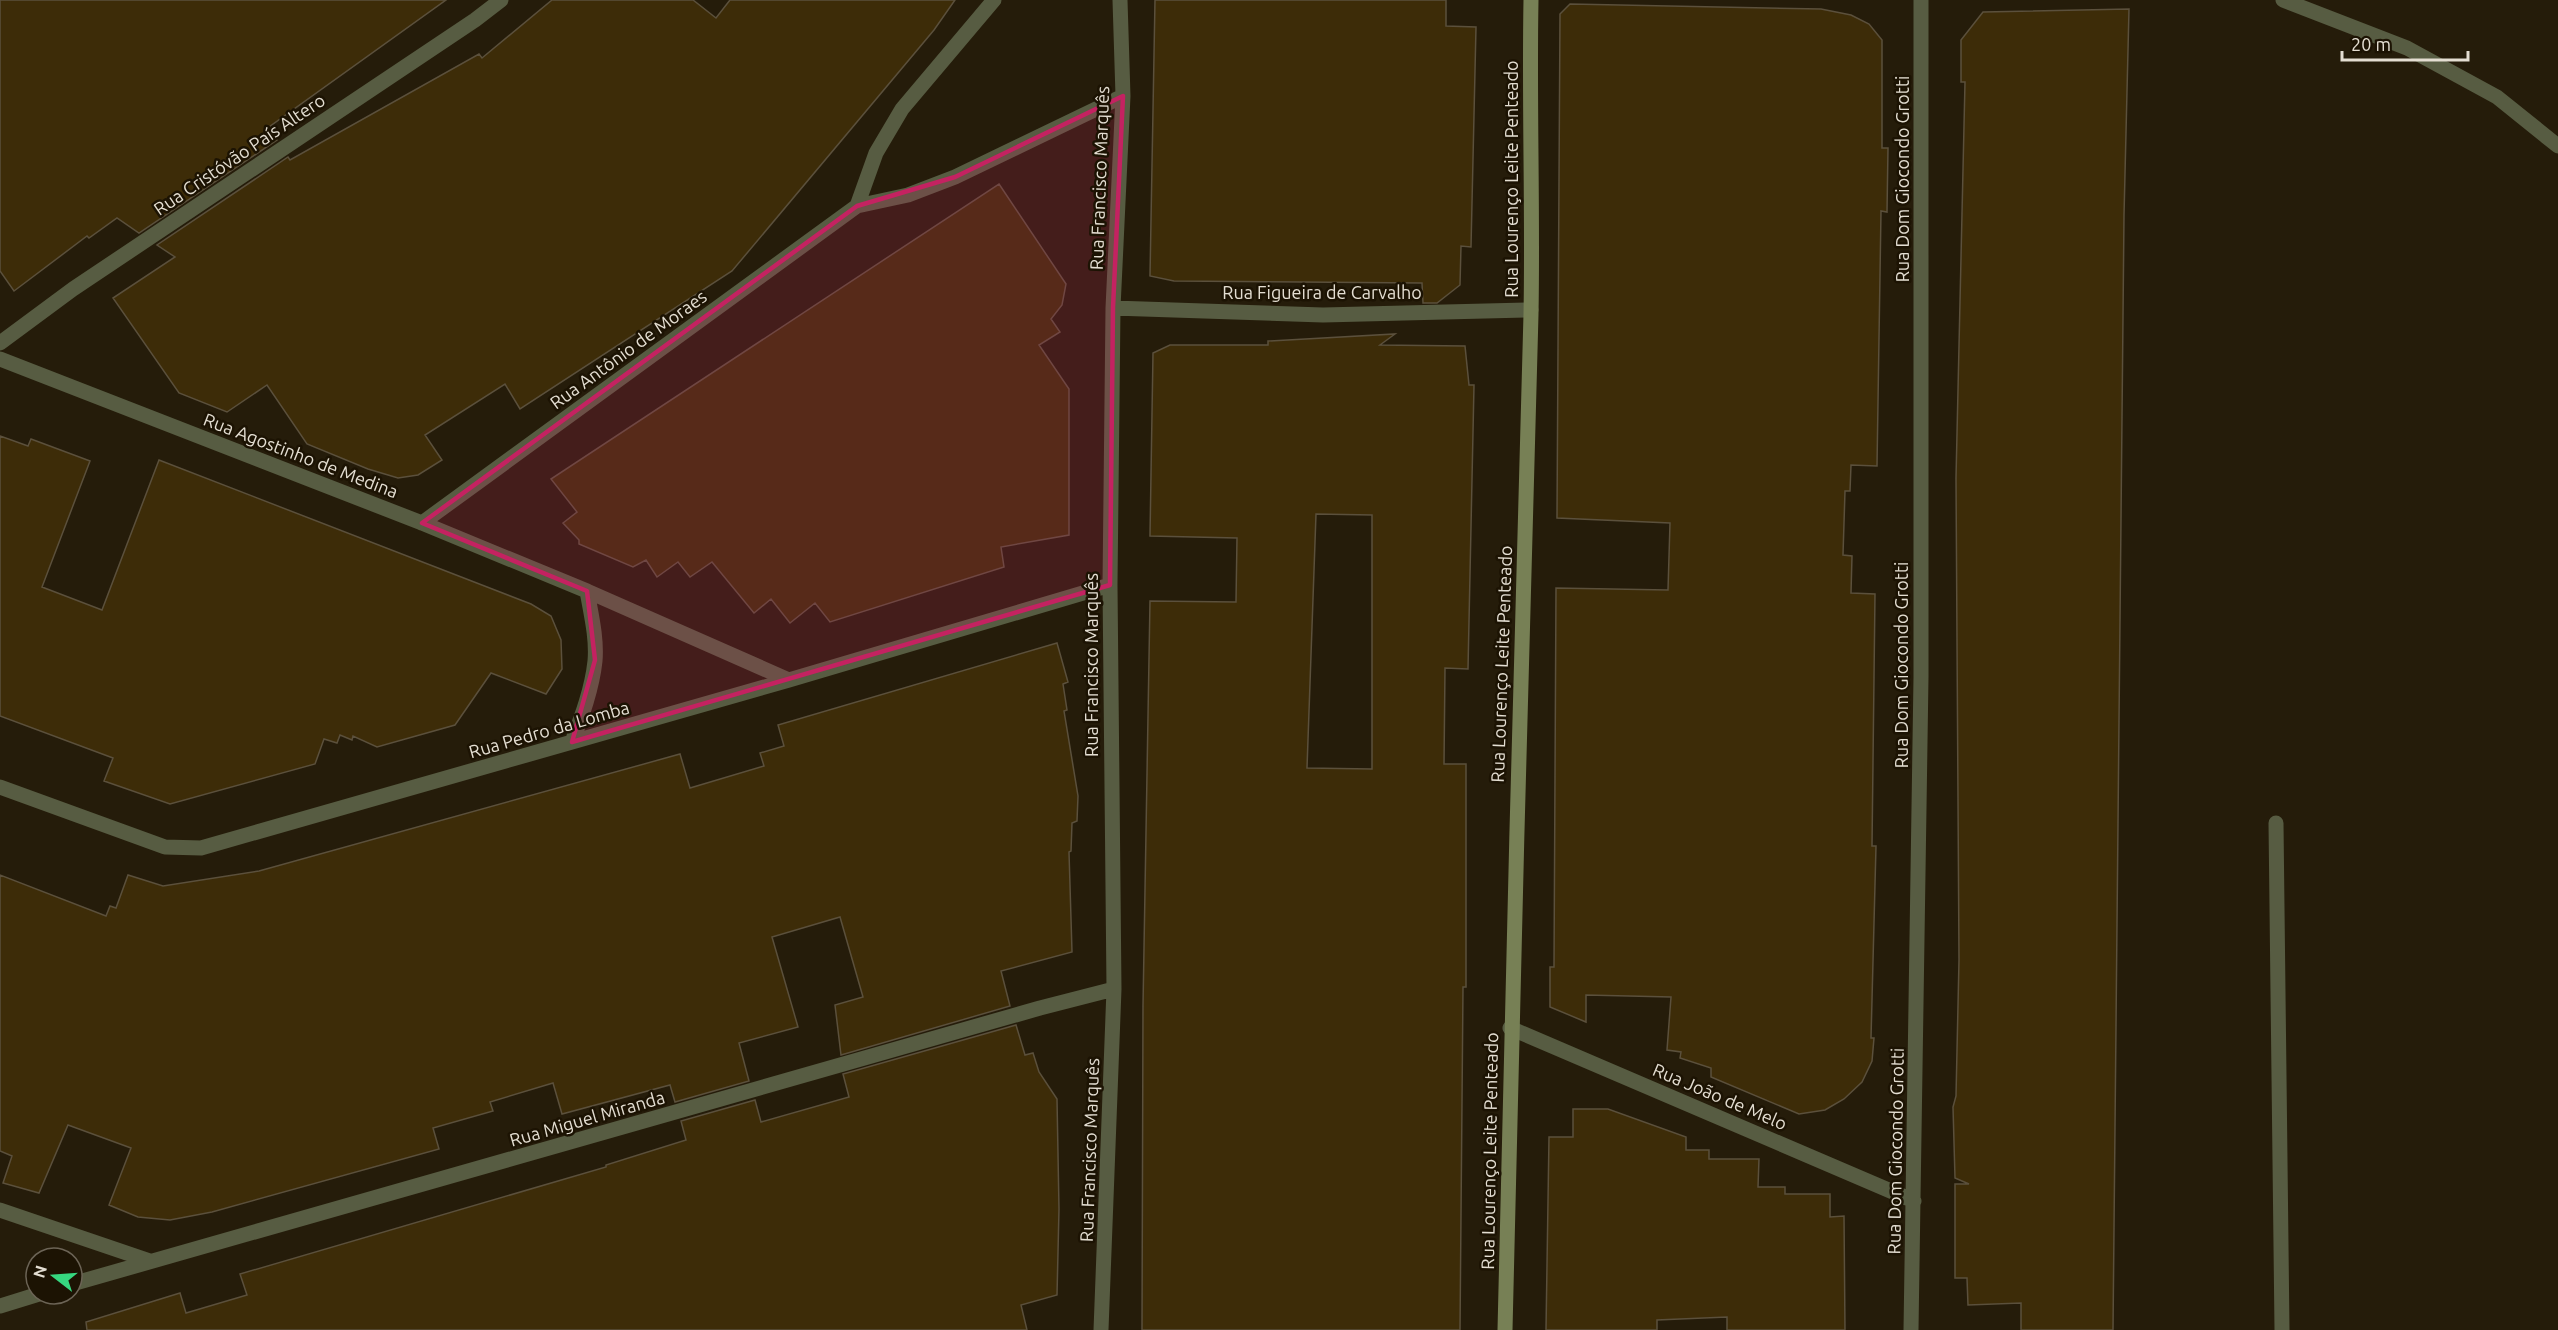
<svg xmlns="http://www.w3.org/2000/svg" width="2558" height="1330" font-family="Ubuntu,sans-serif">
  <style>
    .building { fill: #3d2c08; stroke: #5b503c; stroke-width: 1.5; fill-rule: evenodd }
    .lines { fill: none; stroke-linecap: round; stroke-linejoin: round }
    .minor { stroke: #575c42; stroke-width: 15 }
    .secondary { stroke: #778055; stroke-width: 15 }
    .marked { fill: #c42261; fill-opacity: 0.2; stroke: #c42261; stroke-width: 4.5; stroke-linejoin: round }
    .labels { text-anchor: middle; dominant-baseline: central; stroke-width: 5; stroke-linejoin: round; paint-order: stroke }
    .street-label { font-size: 18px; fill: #e4ded2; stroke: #1c1303 }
  </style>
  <rect width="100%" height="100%" fill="#251c0a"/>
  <path class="building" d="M 0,0 L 446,0 L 269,127 L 277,140 L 139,233 L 117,218 L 89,238 L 87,236 L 14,291 L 0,271 Z
    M 552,0 L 693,0 L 716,18 L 730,0 L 955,0 L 934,30 L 732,271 L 520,409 L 505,384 L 425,435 L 442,460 L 418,475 L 398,478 L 368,469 L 307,444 L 267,385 L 227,412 L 179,393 L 113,298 L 175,257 L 157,245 L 288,157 L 290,160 L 479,54 L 482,58 Z
    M 1155,0 L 1446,0 L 1446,26 L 1476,27 L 1471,247 L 1461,246 L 1460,285 L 1437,303 L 1423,303 L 1422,283 L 1174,281 L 1150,276 Z
    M 1570,4 L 1821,9 L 1851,15 L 1869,24 L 1882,40 L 1882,148 L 1888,148 L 1887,212 L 1881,211 L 1877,466 L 1851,465 L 1850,491 L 1845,491 L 1843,555 L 1852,556 L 1851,593 L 1875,594 L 1872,846 L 1876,846 L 1871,1038 L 1874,1038 L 1872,1061 L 1862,1082 L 1844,1099 L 1825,1110 L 1799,1114 L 1711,1077 L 1711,1068 L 1680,1058 L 1681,1052 L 1667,1050 L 1671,997 L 1586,995 L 1586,1022 L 1550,1007 L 1550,967 L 1554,967 L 1556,588 L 1668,590 L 1670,523 L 1557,518 L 1560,14 Z
    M 2129,9 L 2124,215 L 2113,1330 L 2021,1330 L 2021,1303 L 1968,1305 L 1967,1278 L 1955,1278 L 1955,1184 L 1969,1184 L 1955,1178 L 1953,1107 L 1956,1096 L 1959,960 L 1956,478 L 1965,82 L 1961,82 L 1961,40 L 1983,12 Z
    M 999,184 L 1066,284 L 1062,305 L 1051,319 L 1060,332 L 1039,345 L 1069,389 L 1069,535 L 1001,547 L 1004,567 L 830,622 L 815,603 L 790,623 L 771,599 L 754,613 L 712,562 L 690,577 L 678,562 L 657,577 L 646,560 L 633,567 L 579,544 L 579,540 L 563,523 L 577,512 L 551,479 Z
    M 1395,334 L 1380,345 L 1465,346 L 1469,385 L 1474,385 L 1468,669 L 1445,668 L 1444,764 L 1466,764 L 1466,987 L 1463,987 L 1460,1330 L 1142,1330 L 1143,1006 L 1150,601 L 1236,602 L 1237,538 L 1150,536 L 1153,353 L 1170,345 L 1268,345 L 1268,341 ZM 1316,514 L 1372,515 L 1372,769 L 1307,768 Z
    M 0,436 L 28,446 L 31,439 L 90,461 L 42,587 L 102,610 L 159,460 L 531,604 L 551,616 L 561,640 L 562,669 L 546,694 L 491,673 L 455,725 L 377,747 L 353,736 L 352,740 L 340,735 L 337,743 L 324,739 L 315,764 L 170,804 L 104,781 L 113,758 L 0,716 Z
    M 1057,643 L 1068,682 L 1063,684 L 1067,710 L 1064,711 L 1078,796 L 1077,821 L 1072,823 L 1071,851 L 1069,852 L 1072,952 L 1001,971 L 1010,1006 L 841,1055 L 835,1005 L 863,997 L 840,917 L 772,937 L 798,1027 L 739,1043 L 749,1081 L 675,1102 L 670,1085 L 562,1114 L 553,1083 L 490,1102 L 493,1111 L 433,1128 L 439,1149 L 212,1212 L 170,1220 L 138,1217 L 109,1205 L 131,1148 L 68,1125 L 39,1193 L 3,1183 L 12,1156 L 0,1151 L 0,875 L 106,916 L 110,906 L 116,908 L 128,875 L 163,886 L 259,871 L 680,754 L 690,788 L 764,766 L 760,753 L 784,746 L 778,725 Z
    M 1016,1025 L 1025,1055 L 1033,1053 L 1039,1072 L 1057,1099 L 1059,1209 L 1057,1295 L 1021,1305 L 1027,1330 L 87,1330 L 86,1322 L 180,1293 L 186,1313 L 247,1295 L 240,1274 L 606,1167 L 606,1165 L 686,1140 L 681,1121 L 755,1100 L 761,1122 L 849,1097 L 843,1074 Z
    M 1573,1109 L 1608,1109 L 1686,1137 L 1686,1150 L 1709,1150 L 1709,1159 L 1759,1159 L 1758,1187 L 1785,1187 L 1785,1194 L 1830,1194 L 1830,1217 L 1844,1216 L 1845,1330 L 1727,1330 L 1727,1317 L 1657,1320 L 1657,1330 L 1546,1330 L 1549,1137 L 1573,1137 Z"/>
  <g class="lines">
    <path class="minor" d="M 2283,0 L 2407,48 L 2497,97 L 2558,146
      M 857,206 L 876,153 L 902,109 L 994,0
      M 1113,308 L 1323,315 L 1531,310
      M 0,343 L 73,289 L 475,20 L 501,0
      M 0,359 L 422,523 L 587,591 L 789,680
      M 422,523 L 857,206 L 908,195 L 955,177 L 1123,96
      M 572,742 C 582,716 592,689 595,661 C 597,638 591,614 587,591
      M 0,787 L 165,847 L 201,848 L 789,680 L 1110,585
      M 2276,823 L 2282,1330
      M 1510,1028 L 1914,1201
      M 0,1210 L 150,1261
      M 72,1284 L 1040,1008 L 1114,989
      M 0,1306 L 39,1294
      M 1101,1330 L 1114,989 L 1110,585 L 1113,308 L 1123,96 L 1120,0
      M 1911,1330 L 1921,677 L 1921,0"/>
    <path class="secondary" d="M 1505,1330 C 1511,991 1523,653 1531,314 C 1533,210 1529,105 1531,0"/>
  </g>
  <path class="marked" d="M 1123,96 L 1113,308 L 1110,585 L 572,742 L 595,660 L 587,591 L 422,523 L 857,206 L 955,177 Z"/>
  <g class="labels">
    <g class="street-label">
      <text transform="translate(239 154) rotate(-34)">Rua Cristóvão País Altero</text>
      <text transform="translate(1099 178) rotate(-88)">Rua Francisco Marquês</text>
      <text transform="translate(1511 179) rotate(-90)">Rua Lourenço Leite Penteado</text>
      <text transform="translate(1902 179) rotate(-90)">Rua Dom Giocondo Grotti</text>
      <text x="1322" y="292">Rua Figueira de Carvalho</text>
      <text transform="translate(628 349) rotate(-36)">Rua Antônio de Moraes</text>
      <text transform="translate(301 455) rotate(21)">Rua Agostinho de Medina</text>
      <text transform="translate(1501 664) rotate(-88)">Rua Lourenço Leite Penteado</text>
      <text transform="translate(1091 665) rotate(-90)">Rua Francisco Marquês</text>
      <text transform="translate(1901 665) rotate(-90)">Rua Dom Giocondo Grotti</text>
      <text transform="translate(549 729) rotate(-16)">Rua Pedro da Lomba</text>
      <text transform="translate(1720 1096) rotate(23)">Rua João de Melo</text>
      <text transform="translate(587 1118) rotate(-16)">Rua Miguel Miranda</text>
      <text transform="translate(1089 1150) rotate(-88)">Rua Francisco Marquês</text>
      <text transform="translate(1489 1151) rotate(-89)">Rua Lourenço Leite Penteado</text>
      <text transform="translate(1895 1151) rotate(-89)">Rua Dom Giocondo Grotti</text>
    </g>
  </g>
  <g transform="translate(54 1276) rotate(287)"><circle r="28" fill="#1c1303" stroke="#6c6456" stroke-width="1.5"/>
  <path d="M0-4.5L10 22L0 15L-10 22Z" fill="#36d880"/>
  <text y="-9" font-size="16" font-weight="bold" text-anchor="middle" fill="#e4ded2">N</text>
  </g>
  <path d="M2342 51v9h126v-9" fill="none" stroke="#e4ded2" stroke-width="3"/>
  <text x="2351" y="51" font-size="18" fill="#e4ded2" stroke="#1c1303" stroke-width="4.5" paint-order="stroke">20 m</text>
</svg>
